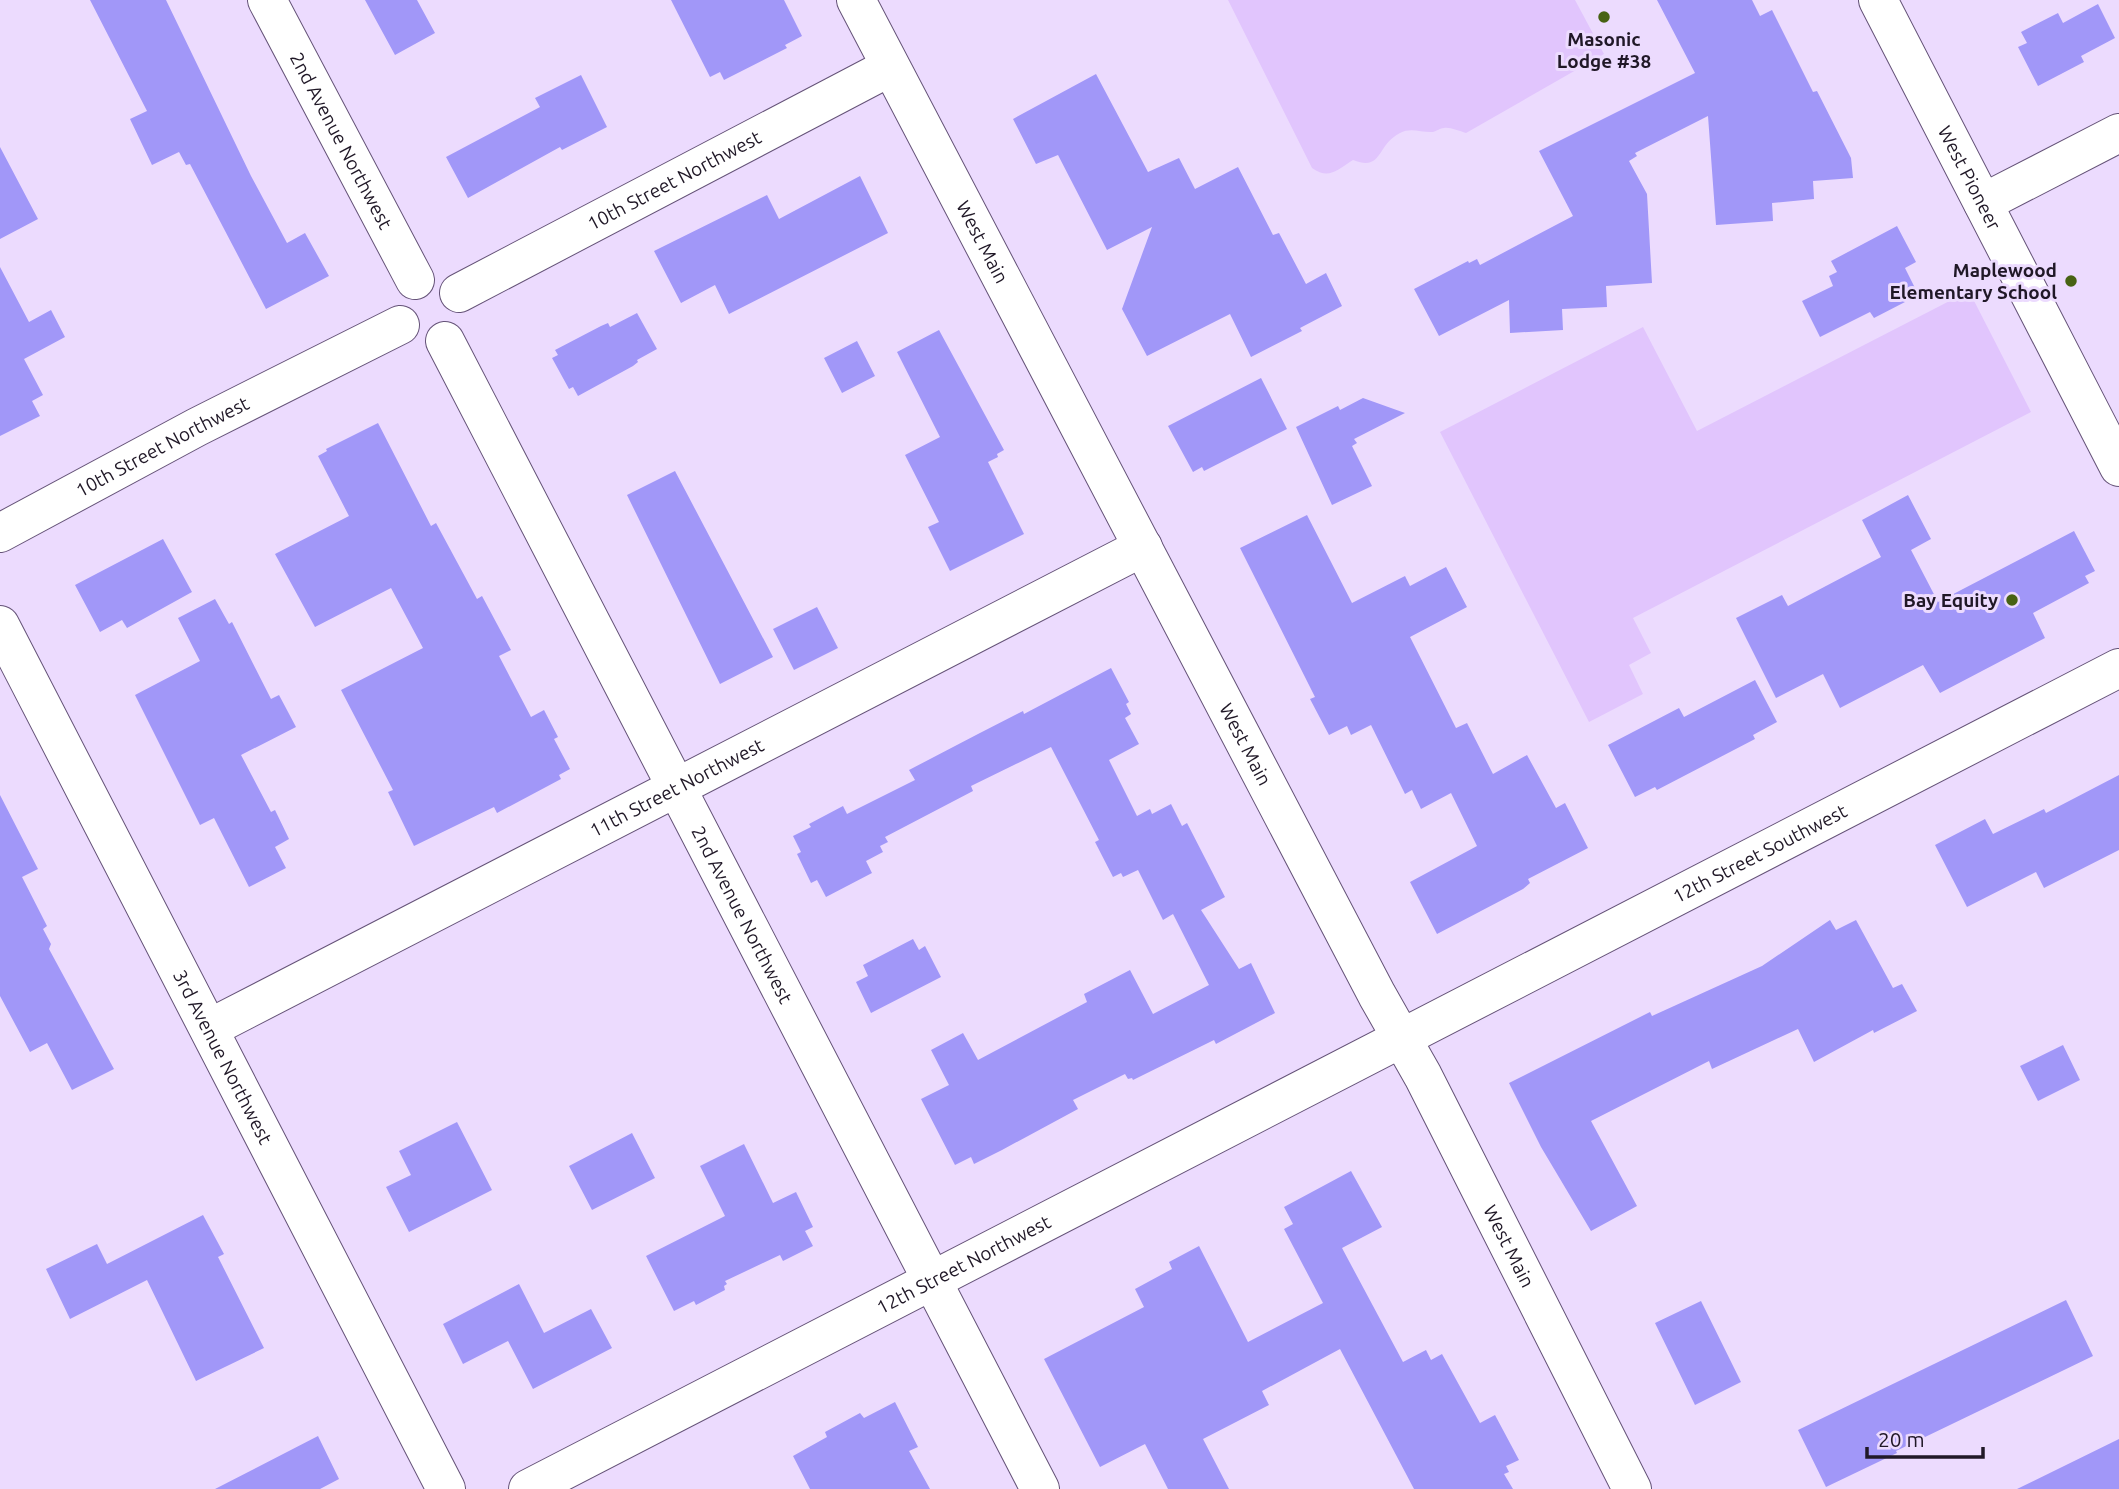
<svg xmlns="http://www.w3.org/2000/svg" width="2119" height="1489" font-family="Ubuntu,sans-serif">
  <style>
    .green { fill: #e1c5fd }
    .building { fill: #a197f8 }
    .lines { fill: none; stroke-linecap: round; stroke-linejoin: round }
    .street-casing { stroke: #655378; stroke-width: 40 }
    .secondary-casing { stroke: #655378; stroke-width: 40 }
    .street { stroke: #fff; stroke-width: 38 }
    .secondary { stroke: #fff; stroke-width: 38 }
    .poi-dot { fill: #476213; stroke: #ecdbfe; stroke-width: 2.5 }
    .labels { text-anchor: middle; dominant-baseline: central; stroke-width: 6; stroke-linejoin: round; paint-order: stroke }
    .poi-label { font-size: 19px; font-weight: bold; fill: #201827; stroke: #ecdbfe; text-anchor: end }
    .street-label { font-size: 19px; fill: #201827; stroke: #ecdbfe }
  </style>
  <rect width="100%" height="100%" fill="#ecdbfe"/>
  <path class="green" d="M 1228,0 L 1575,0 L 1604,54 L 1466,133 C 1459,131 1450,127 1444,128 C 1440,128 1437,131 1433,132 C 1422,133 1411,127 1400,133 C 1376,145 1383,172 1353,160 C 1337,170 1329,180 1312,168 Z
    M 1969,291 L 2031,412 L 1633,618 L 1651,653 L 1629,665 L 1643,694 L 1589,722 L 1440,432 L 1643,327 L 1697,431 Z"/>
  <path class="building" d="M 90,0 L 166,0 L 251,176 L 287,243 L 305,233 L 329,276 L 266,309 L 190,164 L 186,165 L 179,152 L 152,165 L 130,119 L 147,111 Z
    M 365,0 L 417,0 L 435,33 L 395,55 Z
    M 671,0 L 784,0 L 802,36 L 785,45 L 787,48 L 724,80 L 720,72 L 710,77 Z
    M 1657,0 L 1752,0 L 1760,16 L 1772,10 L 1813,92 L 1817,91 L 1851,158 L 1853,178 L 1813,181 L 1814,199 L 1772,203 L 1773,221 L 1716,225 L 1708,116 L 1635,153 L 1637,156 L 1629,161 L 1647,194 L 1652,283 L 1606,286 L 1607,307 L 1562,309 L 1563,330 L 1510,333 L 1509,300 L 1439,336 L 1414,289 L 1468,261 L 1469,263 L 1477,259 L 1480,265 L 1573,216 L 1539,151 L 1695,73 Z
    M 2098,4 L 2115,38 L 2081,56 L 2084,62 L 2038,86 L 2018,47 L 2027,43 L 2021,32 L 2058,13 L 2063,23 Z
    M 1096,74 L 1148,172 L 1179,158 L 1195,189 L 1238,167 L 1273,235 L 1279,233 L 1306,284 L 1326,273 L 1342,306 L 1300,328 L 1302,331 L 1251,357 L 1230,314 L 1147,356 L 1122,309 L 1152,227 L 1107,250 L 1058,155 L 1036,164 L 1013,119 Z
    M 581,75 L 607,127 L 562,150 L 560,147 L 468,198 L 446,157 L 540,107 L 535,98 Z
    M 0,147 L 38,219 L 0,239 Z
    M 860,176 L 888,233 L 729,314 L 715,285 L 681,303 L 654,251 L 767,195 L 779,219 Z
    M 1897,226 L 1916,262 L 1905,268 L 1915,288 L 1901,295 L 1905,302 L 1874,318 L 1870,312 L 1820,337 L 1802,301 L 1833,286 L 1829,276 L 1837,272 L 1831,261 Z
    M 0,267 L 29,322 L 51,310 L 65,337 L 24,359 L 43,395 L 32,401 L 40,416 L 0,436 Z
    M 637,313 L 657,349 L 637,360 L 638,362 L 633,366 L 578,396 L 573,387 L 569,389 L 552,358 L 558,355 L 555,350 L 601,326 L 608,323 L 610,327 Z
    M 939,330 L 1004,450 L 997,454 L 998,457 L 988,462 L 1024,534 L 950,571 L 928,527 L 939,522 L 905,455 L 940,437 L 897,352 Z
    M 857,341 L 875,376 L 842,393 L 824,358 Z
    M 1261,378 L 1287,429 L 1204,471 L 1202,467 L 1193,472 L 1168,426 Z
    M 1363,398 L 1405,413 L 1354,439 L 1357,443 L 1352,446 L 1372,486 L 1332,505 L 1296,427 L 1338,406 L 1340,410 Z
    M 378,423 L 431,526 L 436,523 L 477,599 L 482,596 L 511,650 L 499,656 L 531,717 L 544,710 L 558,737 L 554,739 L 570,769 L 559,775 L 561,779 L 497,813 L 494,807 L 414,846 L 388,792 L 393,790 L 341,690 L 423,648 L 391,588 L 315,627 L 275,554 L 349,516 L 318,456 L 327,451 L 326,449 Z
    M 675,471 L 773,657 L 720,684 L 627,495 Z
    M 1908,495 L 1931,539 L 1911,550 L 1938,602 L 2074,531 L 2095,571 L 2085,576 L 2089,583 L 2033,613 L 2045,638 L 1940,693 L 1923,665 L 1840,708 L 1823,674 L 1776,698 L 1736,618 L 1782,595 L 1788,606 L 1881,557 L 1862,520 Z
    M 1307,515 L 1352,603 L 1405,576 L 1410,586 L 1446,567 L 1467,607 L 1410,637 L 1456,728 L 1467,723 L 1493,774 L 1527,755 L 1556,808 L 1565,803 L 1588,848 L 1528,879 L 1530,883 L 1523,889 L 1437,934 L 1410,882 L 1477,846 L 1451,793 L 1421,809 L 1412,790 L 1405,794 L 1371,725 L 1351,735 L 1347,726 L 1329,735 L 1310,699 L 1315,697 L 1240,548 Z
    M 163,539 L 192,592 L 127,628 L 122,620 L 100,632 L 75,585 Z
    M 215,599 L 229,624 L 232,622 L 271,699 L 279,695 L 296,727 L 241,755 L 271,812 L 275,810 L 289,839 L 275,847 L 286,868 L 249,887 L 214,818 L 200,825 L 135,695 L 200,661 L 178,618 Z
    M 817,607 L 838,648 L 794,670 L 773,629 Z
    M 1111,668 L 1129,702 L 1126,704 L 1131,714 L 1125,718 L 1139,744 L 1109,760 L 1137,816 L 1150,809 L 1152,814 L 1171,804 L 1182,826 L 1187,823 L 1225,897 L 1201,910 L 1239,969 L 1251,963 L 1275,1013 L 1216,1044 L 1214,1040 L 1133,1080 L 1132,1078 L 1128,1079 L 1125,1074 L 1073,1100 L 1078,1109 L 1002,1150 L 974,1164 L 971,1157 L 955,1165 L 921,1099 L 949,1085 L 931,1050 L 963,1033 L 978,1060 L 1087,1002 L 1084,994 L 1130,970 L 1153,1014 L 1209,985 L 1173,914 L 1163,920 L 1138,870 L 1123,877 L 1121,873 L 1113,877 L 1095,842 L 1099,840 L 1051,747 L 971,786 L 973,791 L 885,837 L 888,842 L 880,846 L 883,852 L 866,861 L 872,873 L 826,897 L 817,880 L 811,883 L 797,854 L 801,852 L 793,836 L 811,827 L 809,824 L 843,806 L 847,814 L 915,780 L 909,770 L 978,734 L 1023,711 L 1024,714 Z
    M 1755,680 L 1777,722 L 1753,735 L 1755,739 L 1657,790 L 1655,787 L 1635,797 L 1608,745 L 1679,708 L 1684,717 Z
    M 2119,775 L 2119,850 L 2044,888 L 2036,872 L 1967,907 L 1935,845 L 1985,819 L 1993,834 L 2044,809 L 2046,813 Z
    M 0,795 L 38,869 L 22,877 L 47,926 L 43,929 L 51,944 L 49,949 L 114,1069 L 72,1090 L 47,1043 L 30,1052 L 0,996 Z
    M 1830,920 L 1836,930 L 1856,920 L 1893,988 L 1902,984 L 1917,1011 L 1874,1033 L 1873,1030 L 1814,1062 L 1798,1029 L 1712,1069 L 1709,1061 L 1591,1121 L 1637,1206 L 1591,1231 L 1541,1147 L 1509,1083 L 1650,1012 L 1652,1016 L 1762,966 Z
    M 913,939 L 919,950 L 925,946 L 941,977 L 871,1013 L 856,982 L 868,976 L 863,965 Z
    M 2063,1045 L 2080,1080 L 2038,1101 L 2020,1066 Z
    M 457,1122 L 492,1190 L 409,1232 L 386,1187 L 411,1175 L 399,1151 Z
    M 632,1133 L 655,1178 L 592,1210 L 569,1166 Z
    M 744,1144 L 773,1203 L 796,1192 L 813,1227 L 805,1231 L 813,1246 L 783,1261 L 780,1255 L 725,1281 L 727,1284 L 724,1286 L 725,1290 L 696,1305 L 694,1301 L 674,1311 L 646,1256 L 725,1216 L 700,1166 Z
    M 1351,1171 L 1382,1227 L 1342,1248 L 1403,1362 L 1426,1350 L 1431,1360 L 1442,1354 L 1480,1423 L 1495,1415 L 1519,1460 L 1506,1466 L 1509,1472 L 1504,1474 L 1513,1489 L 1414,1489 L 1340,1349 L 1262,1391 L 1269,1405 L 1203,1439 L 1229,1489 L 1168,1489 L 1145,1444 L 1100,1467 L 1044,1359 L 1144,1307 L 1135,1289 L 1172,1269 L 1169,1262 L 1199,1246 L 1248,1342 L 1323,1303 L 1284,1229 L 1293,1224 L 1284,1207 Z
    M 203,1215 L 224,1254 L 218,1257 L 264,1348 L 196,1381 L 147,1280 L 70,1319 L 46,1269 L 97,1244 L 107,1264 Z
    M 519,1284 L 544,1333 L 591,1309 L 612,1348 L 533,1389 L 508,1341 L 463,1364 L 443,1324 Z
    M 2066,1300 L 2093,1356 L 1896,1451 L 1897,1453 L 1826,1487 L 1798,1430 Z
    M 1701,1301 L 1741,1382 L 1695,1405 L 1655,1323 Z
    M 895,1402 L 918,1447 L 909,1451 L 930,1489 L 810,1489 L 793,1456 L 827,1437 L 825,1432 L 860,1413 L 864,1418 Z
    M 318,1436 L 339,1479 L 320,1489 L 215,1489 Z
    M 2119,1439 L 2119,1489 L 2017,1489 Z"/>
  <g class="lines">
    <g class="street-casing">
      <g id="street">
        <path id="s1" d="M 267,0 L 415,280"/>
        <path id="s2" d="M 856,0 L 1377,995 L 1423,1076 L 1632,1489"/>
        <path d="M 1983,203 L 2119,133"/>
        <path id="s3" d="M 459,293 L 890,67"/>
        <path id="s4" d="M 445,341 L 1040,1489"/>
        <path id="s5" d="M 0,533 L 197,427 L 400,325"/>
        <path id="s6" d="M 0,625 L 446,1489"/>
        <path id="s7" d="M 210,1028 L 1143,547"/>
      </g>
    </g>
    <g class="secondary-casing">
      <g id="secondary">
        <path id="s8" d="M 1878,0 L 2119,467"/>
        <path id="s9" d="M 528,1489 L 2119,668"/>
      </g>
    </g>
    <use href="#street" class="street"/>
    <use href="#secondary" class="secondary"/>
  </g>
  <g class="poi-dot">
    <circle cx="1604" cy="17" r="7"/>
    <circle cx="2071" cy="281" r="7"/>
    <circle cx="2012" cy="600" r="7"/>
  </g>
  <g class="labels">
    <g class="poi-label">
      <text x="1604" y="39" text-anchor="middle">Masonic<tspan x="1604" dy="22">Lodge #38</tspan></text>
      <text x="2057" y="270">Maplewood<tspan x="2057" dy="22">Elementary School</tspan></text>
      <text x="1998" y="600">Bay Equity</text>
    </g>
    <g class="street-label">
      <text stroke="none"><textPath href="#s1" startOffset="159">2nd Avenue Northwest</textPath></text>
      <text stroke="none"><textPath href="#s8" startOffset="200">West Pioneer</textPath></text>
      <text stroke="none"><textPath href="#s3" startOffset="243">10th Street Northwest</textPath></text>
      <text stroke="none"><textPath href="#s2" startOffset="273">West Main</textPath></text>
      <text stroke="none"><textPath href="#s5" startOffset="184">10th Street Northwest</textPath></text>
      <text stroke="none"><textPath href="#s2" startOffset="840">West Main</textPath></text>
      <text stroke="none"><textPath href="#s7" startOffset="525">11th Street Northwest</textPath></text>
      <text stroke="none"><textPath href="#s9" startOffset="1386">12th Street Southwest</textPath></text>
      <text stroke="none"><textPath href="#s4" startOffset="646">2nd Avenue Northwest</textPath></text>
      <text stroke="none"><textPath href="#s6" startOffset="486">3rd Avenue Northwest</textPath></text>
      <text stroke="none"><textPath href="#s2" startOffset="1407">West Main</textPath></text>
      <text stroke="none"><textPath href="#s9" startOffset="490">12th Street Northwest</textPath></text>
    </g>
  </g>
  <path d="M1867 1447v10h116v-10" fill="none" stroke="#201827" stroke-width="3.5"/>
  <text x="1878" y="1447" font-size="21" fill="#201827" stroke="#ecdbfe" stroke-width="5" paint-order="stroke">20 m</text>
</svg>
